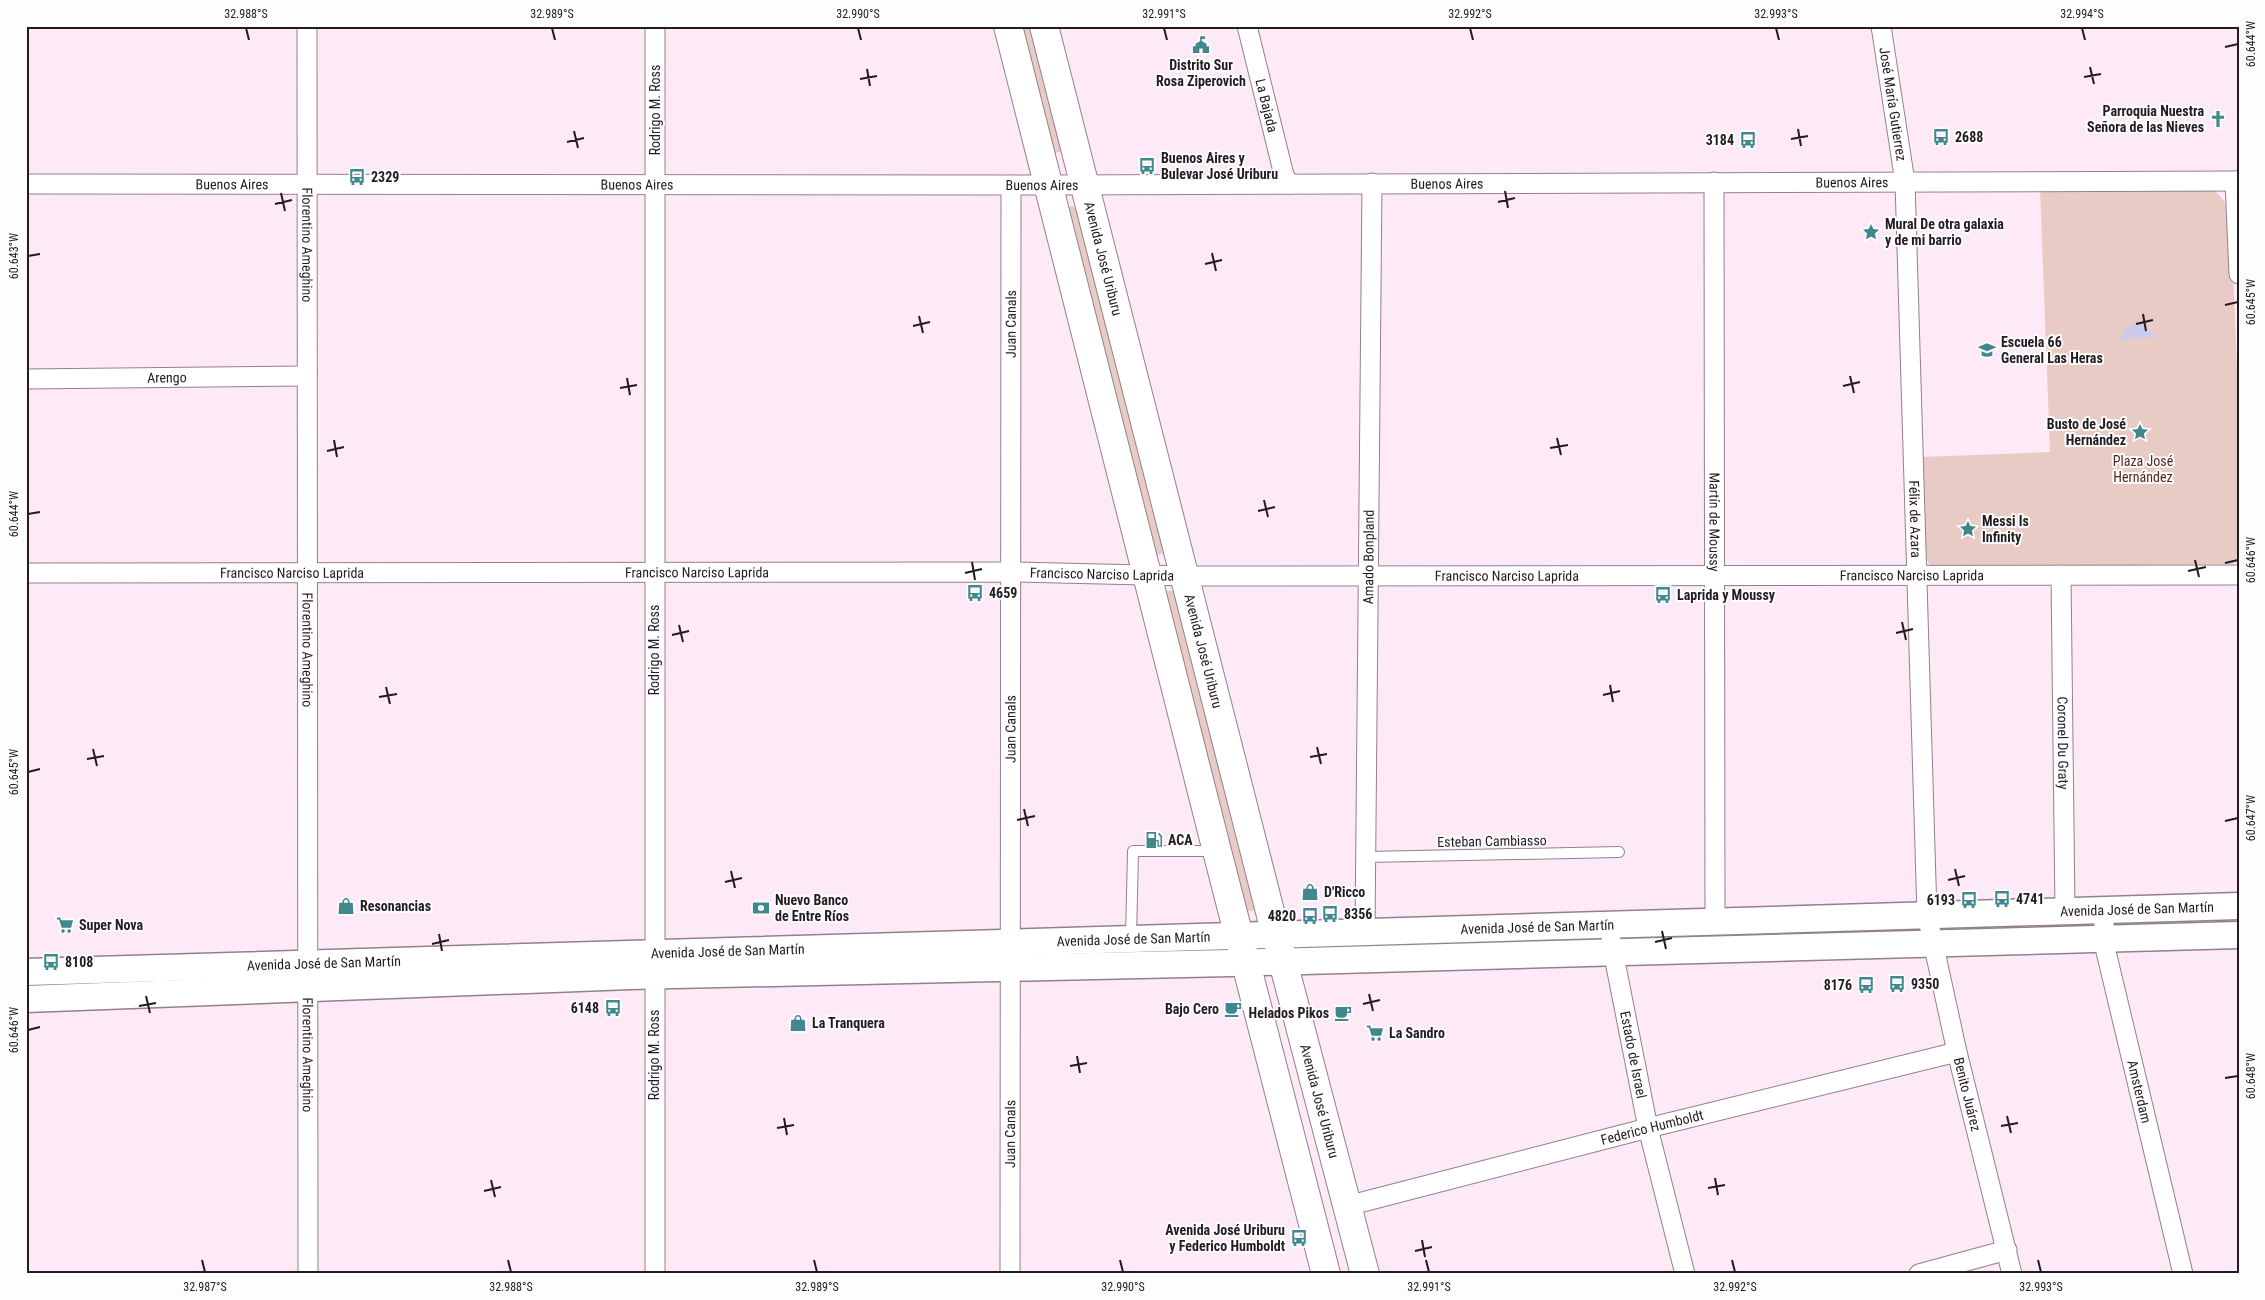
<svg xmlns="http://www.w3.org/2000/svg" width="2265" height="1300" font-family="'Roboto Condensed',sans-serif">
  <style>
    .green { fill: #e9cbc5 }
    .water { fill: #cacbef }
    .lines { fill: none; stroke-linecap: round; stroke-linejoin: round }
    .lane-casing { stroke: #93808d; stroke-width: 12 }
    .street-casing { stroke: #93808d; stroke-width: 21 }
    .secondary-casing { stroke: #93808d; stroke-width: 29 }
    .primary-casing { stroke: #93808d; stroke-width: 30 }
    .lane { stroke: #fff; stroke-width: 10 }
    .street { stroke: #fff; stroke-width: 19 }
    .secondary { stroke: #fff; stroke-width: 26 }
    .primary { stroke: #fff; stroke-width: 28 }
    .ticks { fill: none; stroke: #221b20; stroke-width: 2 }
    .labels { text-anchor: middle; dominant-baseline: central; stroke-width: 4; stroke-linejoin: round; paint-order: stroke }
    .poi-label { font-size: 14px; font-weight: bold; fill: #221b20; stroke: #fdfdfd; text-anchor: start }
    .street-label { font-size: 14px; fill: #221b20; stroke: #fdfdfd }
    .park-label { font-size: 14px; fill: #59241c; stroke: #fdfdfd }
    .neatline { fill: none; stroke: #221b20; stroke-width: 2 }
    .ticks-label { font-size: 12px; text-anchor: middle; fill: #221b20 }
  </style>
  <rect width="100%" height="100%" fill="#fee9f7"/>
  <path class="green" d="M 1017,26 L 1033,26 L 1063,151 L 1055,153 L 1050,152 Z
    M 2040,189 L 2212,189 C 2222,196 2227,205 2231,217 L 2239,418 L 2239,561 L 2231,564 L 1940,567 L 1930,565 L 1926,558 L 1922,457 L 2050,452 Z
    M 1072,206 L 1080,210 L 1165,553 L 1157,555 L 1153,553 L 1067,208 Z
    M 1164,591 L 1177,591 L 1256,906 L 1253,911 L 1246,911 Z"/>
  <path class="water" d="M 2134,324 L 2145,325 L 2155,337 L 2120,339 L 2125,329 Z"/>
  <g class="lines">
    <g class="lane-casing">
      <path id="lane" d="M 1366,857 L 1619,852
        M 1131,938 L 1133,851 L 1215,851"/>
    </g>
    <g class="street-casing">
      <g id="street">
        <path id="s1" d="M 307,26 L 308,1274"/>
        <path id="s2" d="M 1247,26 L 1284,175 L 1289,184"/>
        <path id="s3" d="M 1881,26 L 1905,182 L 1927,915 L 1957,1052 L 2012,1274"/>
        <path d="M 2235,181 L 2239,274"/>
        <path id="s4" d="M 1714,182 L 1715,921"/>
        <path id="s5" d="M 26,184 L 1049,185 L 2239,181"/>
        <path id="s6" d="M 26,379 L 307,376"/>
        <path id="s7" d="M 26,573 L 1011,572 L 1186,576 L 2239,575"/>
        <path id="s8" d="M 2061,575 L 2065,911"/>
        <path id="s9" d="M 2105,910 L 2103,939 L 2183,1274"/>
        <path id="s10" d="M 1365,931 L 1372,183"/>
        <path id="s11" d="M 1611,941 L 1648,1128 L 1685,1274"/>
        <path id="s12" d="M 1347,1206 L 1648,1128 L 1957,1052"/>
        <path d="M 655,1274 L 655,26"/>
        <path id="s13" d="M 1010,1274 L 1011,185"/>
        <path d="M 1919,1274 L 2007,1250"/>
      </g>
    </g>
    <g class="secondary-casing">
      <g id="secondary">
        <path id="s14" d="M 26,972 L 2239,906"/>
        <path d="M 26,999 L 630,976 L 1230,963 L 2239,935"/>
      </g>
    </g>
    <g class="primary-casing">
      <g id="primary">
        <path d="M 1008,26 L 1217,851 L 1326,1274"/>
        <path id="s15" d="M 1044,26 L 1276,935 L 1365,1274"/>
      </g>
    </g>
    <use href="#lane" class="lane"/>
    <use href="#street" class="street"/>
    <use href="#secondary" class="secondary"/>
    <use href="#primary" class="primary"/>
  </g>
  <path class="ticks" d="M 246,28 L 249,40M 552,28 L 555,40M 858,28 L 861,40M 1164,28 L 1167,40M 1470,28 L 1473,40M 1776,28 L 1779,40M 2082,28 L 2085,40M 2225,47 L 2238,44M 2090,67 L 2094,84M 867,69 L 870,86M 2084,77 L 2101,74M 860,79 L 877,76M 1798,129 L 1801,146M 574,131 L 578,148M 1791,139 L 1808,136M 567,142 L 584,138M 1505,191 L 1508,208M 281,193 L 285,211M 1498,202 L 1515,198M 275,204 L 292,200M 1212,253 L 1216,271M 28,256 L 40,254M 1205,264 L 1222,260M 2225,305 L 2238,302M 2143,314 L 2146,331M 919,316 L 923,333M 2136,324 L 2153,320M 913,326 L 930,322M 1850,376 L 1854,393M 627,378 L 630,395M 1843,386 L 1860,382M 620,388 L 637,385M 1557,438 L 1561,455M 334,440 L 337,457M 1550,448 L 1568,445M 327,451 L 344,447M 1264,500 L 1268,517M 1258,511 L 1275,507M 28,514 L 40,512M 2195,560 L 2199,577M 972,562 L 975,580M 2225,563 L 2238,560M 2188,571 L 2206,567M 965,573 L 982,569M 1902,622 L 1906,640M 679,625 L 683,642M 1896,633 L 1913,629M 672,635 L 689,631M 1610,685 L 1613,702M 386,687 L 390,704M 1603,695 L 1620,691M 379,697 L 397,694M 1317,747 L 1321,764M 93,749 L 97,766M 1310,757 L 1327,754M 87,759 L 104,756M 28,772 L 40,769M 1024,809 L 1028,826M 1017,820 L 1035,816M 2225,821 L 2238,818M 1955,869 L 1959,886M 731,871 L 735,888M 1948,880 L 1965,876M 725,882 L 742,878M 1662,931 L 1666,949M 439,934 L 442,951M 1655,942 L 1672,938M 432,944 L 449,940M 1369,994 L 1373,1011M 146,996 L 150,1013M 1363,1004 L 1380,1000M 139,1006 L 156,1003M 28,1030 L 40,1027M 1077,1056 L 1080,1073M 1070,1066 L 1087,1063M 2225,1078 L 2238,1076M 2007,1116 L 2011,1133M 784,1118 L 787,1135M 2001,1126 L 2018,1123M 777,1128 L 794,1125M 1715,1178 L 1718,1195M 491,1180 L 495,1197M 1708,1188 L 1725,1185M 484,1191 L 501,1187M 1422,1240 L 1425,1257M 1415,1251 L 1432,1247M 202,1260 L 205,1272M 508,1260 L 511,1272M 814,1260 L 817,1272M 1120,1260 L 1123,1272M 1426,1260 L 1429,1272M 1732,1260 L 1735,1272M 2038,1260 L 2041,1272"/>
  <defs>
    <g id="civic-bare" transform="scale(1.35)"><path d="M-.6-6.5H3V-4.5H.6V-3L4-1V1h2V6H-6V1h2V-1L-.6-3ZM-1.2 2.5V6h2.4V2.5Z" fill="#40888e" stroke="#fdfdfd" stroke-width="2.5" paint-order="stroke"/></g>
    <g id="church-bare" transform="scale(1.35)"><path d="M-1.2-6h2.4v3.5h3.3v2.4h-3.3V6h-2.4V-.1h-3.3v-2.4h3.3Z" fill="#40888e" stroke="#fdfdfd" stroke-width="2.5" paint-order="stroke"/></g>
    <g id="bus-bare" transform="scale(1.35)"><path d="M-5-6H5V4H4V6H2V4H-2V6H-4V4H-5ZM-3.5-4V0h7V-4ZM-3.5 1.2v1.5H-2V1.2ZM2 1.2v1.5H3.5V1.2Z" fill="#40888e" stroke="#fdfdfd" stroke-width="2.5" paint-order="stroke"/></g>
    <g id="sight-bare" transform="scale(1.35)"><path d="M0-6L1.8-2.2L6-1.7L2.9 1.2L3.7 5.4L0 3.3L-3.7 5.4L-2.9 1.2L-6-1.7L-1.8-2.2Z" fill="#40888e" stroke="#fdfdfd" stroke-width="2.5" paint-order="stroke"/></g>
    <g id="school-bare" transform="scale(1.35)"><path d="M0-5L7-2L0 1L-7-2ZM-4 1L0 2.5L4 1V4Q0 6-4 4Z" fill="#40888e" stroke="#fdfdfd" stroke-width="2.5" paint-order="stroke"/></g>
    <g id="fuel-bare" transform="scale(1.35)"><path d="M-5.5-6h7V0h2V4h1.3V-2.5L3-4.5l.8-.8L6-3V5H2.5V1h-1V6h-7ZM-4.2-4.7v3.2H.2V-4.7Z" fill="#40888e" stroke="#fdfdfd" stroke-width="2.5" paint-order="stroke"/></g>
    <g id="shop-bare" transform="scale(1.35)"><path d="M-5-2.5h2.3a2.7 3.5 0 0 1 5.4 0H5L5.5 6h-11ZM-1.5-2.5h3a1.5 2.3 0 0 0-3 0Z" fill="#40888e" stroke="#fdfdfd" stroke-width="2.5" paint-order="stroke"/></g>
    <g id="bank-bare" transform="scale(1.35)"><path d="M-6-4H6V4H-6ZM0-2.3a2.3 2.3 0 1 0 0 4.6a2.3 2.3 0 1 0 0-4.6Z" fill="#40888e" stroke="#fdfdfd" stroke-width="2.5" paint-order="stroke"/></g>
    <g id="supermarket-bare" transform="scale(1.35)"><path d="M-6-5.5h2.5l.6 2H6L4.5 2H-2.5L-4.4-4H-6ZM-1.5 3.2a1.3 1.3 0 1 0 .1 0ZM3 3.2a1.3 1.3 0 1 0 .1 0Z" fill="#40888e" stroke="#fdfdfd" stroke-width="2.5" paint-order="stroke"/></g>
    <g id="cafe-bare" transform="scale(1.35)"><path d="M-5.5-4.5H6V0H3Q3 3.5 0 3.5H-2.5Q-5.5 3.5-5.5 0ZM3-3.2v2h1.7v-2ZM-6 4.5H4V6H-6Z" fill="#40888e" stroke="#fdfdfd" stroke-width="2.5" paint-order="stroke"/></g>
  </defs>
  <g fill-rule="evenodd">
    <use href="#civic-bare" x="1201" y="45"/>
    <use href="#church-bare" x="2218" y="119"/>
    <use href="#bus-bare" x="1941" y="137"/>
    <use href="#bus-bare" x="1748" y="140"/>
    <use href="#bus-bare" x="1147" y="166"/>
    <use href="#bus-bare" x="357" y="177"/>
    <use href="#sight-bare" x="1871" y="232"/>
    <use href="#school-bare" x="1987" y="350"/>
    <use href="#sight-bare" x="2140" y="432"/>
    <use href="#sight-bare" x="1968" y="529"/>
    <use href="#bus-bare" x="975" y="593"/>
    <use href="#bus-bare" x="1663" y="595"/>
    <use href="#fuel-bare" x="1154" y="840"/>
    <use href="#shop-bare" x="1310" y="892"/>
    <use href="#bus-bare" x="2002" y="899"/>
    <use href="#bus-bare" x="1969" y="900"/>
    <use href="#shop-bare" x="346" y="906"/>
    <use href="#bank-bare" x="761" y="908"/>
    <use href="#bus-bare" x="1330" y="914"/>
    <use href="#bus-bare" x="1310" y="916"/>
    <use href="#supermarket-bare" x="65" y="925"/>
    <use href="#bus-bare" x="51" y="962"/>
    <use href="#bus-bare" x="1897" y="984"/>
    <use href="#bus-bare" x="1866" y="985"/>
    <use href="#bus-bare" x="613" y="1008"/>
    <use href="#cafe-bare" x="1233" y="1009"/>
    <use href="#cafe-bare" x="1343" y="1013"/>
    <use href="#shop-bare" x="798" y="1023"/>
    <use href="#supermarket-bare" x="1375" y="1033"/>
    <use href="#bus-bare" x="1299" y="1238"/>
  </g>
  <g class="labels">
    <g class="poi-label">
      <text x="1201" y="65" text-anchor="middle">Distrito Sur<tspan x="1201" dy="16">Rosa Ziperovich</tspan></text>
      <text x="2204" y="111" text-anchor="end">Parroquia Nuestra<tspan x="2204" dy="16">Señora de las Nieves</tspan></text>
      <text x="1955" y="137">2688</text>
      <text x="1734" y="140" text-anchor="end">3184</text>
      <text x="1161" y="158">Buenos Aires y<tspan x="1161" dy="16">Bulevar José Uriburu</tspan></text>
      <text x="371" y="177">2329</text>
      <text x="1885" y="224">Mural De otra galaxia<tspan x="1885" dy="16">y de mi barrio</tspan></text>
      <text x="2001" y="342">Escuela 66<tspan x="2001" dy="16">General Las Heras</tspan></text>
      <text x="2126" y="424" text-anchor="end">Busto de José<tspan x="2126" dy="16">Hernández</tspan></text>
      <text x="1982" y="521">Messi Is<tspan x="1982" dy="16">Infinity</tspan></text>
      <text x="989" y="593">4659</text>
      <text x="1677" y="595">Laprida y Moussy</text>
      <text x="1168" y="840">ACA</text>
      <text x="1324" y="892">D'Ricco</text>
      <text x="2016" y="899">4741</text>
      <text x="775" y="900">Nuevo Banco<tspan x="775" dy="16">de Entre Ríos</tspan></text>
      <text x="1955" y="900" text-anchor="end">6193</text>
      <text x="360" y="906">Resonancias</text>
      <text x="1344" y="914">8356</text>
      <text x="1296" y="916" text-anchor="end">4820</text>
      <text x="79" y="925">Super Nova</text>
      <text x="65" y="962">8108</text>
      <text x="1911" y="984">9350</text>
      <text x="1852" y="985" text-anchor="end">8176</text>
      <text x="599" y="1008" text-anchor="end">6148</text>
      <text x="1219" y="1009" text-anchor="end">Bajo Cero</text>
      <text x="1329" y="1013" text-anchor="end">Helados Pikos</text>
      <text x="812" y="1023">La Tranquera</text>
      <text x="1389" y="1033">La Sandro</text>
      <text x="1285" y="1230" text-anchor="end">Avenida José Uriburu<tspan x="1285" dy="16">y Federico Humboldt</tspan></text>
    </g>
    <g class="street-label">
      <text stroke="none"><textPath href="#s3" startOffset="79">José María Gutierrez</textPath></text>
      <text stroke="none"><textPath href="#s2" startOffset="82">La Bajada</textPath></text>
      <text transform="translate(655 110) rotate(-90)">Rodrigo M. Ross</text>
      <text stroke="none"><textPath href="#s5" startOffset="1826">Buenos Aires</textPath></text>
      <text stroke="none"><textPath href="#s5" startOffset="1421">Buenos Aires</textPath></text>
      <text stroke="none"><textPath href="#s5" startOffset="206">Buenos Aires</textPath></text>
      <text stroke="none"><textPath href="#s5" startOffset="611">Buenos Aires</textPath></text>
      <text stroke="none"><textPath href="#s5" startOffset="1016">Buenos Aires</textPath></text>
      <text stroke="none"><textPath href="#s1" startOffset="219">Florentino Ameghino</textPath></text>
      <text stroke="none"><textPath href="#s15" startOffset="240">Avenida José Uriburu</textPath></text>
      <text stroke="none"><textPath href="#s13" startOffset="950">Juan Canals</textPath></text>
      <text stroke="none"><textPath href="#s6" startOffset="141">Arengo</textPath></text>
      <text stroke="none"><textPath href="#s3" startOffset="495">Félix de Azara</textPath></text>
      <text stroke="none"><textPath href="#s4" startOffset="340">Martín de Moussy</textPath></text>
      <text stroke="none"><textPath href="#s10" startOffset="374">Amado Bonpland</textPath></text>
      <text stroke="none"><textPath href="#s7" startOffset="266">Francisco Narciso Laprida</textPath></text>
      <text stroke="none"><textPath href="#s7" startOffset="671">Francisco Narciso Laprida</textPath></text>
      <text stroke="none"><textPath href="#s7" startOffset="1076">Francisco Narciso Laprida</textPath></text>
      <text stroke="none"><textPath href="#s7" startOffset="1886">Francisco Narciso Laprida</textPath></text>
      <text stroke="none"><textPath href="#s7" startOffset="1481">Francisco Narciso Laprida</textPath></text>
      <text stroke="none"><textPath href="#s1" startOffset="624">Florentino Ameghino</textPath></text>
      <text transform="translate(654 650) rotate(-90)">Rodrigo M. Ross</text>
      <text stroke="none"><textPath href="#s15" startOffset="645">Avenida José Uriburu</textPath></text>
      <text stroke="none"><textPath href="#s13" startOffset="545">Juan Canals</textPath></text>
      <text stroke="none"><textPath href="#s8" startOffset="168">Coronel Du Graty</textPath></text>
      <text transform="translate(1492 841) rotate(-1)">Esteban Cambiasso</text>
      <text stroke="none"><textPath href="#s14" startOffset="2112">Avenida José de San Martín</textPath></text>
      <text stroke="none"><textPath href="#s14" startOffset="1512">Avenida José de San Martín</textPath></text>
      <text stroke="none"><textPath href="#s14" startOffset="1108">Avenida José de San Martín</textPath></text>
      <text stroke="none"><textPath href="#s14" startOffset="702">Avenida José de San Martín</textPath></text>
      <text stroke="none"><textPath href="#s14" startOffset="298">Avenida José de San Martín</textPath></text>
      <text stroke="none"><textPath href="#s1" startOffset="1029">Florentino Ameghino</textPath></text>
      <text transform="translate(654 1055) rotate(-90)">Rodrigo M. Ross</text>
      <text stroke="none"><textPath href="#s11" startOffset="116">Estado de Israel</textPath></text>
      <text stroke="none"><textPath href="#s9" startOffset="186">Amsterdam</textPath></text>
      <text stroke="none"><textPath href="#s3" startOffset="1075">Benito Juárez</textPath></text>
      <text stroke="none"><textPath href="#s15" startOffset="1110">Avenida José Uriburu</textPath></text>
      <text stroke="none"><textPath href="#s12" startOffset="315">Federico Humboldt</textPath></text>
      <text stroke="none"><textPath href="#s13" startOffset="140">Juan Canals</textPath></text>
    </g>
    <g class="park-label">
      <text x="2143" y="461">Plaza José<tspan x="2143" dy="16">Hernández</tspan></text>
    </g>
  </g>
  <rect width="2265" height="1300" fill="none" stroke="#fdfdfd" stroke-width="55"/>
  <rect x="28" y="28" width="2210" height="1244" class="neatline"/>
  <g class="ticks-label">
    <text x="246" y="18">32.988°S</text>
    <text x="552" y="18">32.989°S</text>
    <text x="858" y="18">32.990°S</text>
    <text x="1164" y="18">32.991°S</text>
    <text x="1470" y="18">32.992°S</text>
    <text x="1776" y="18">32.993°S</text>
    <text x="2082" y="18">32.994°S</text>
    <text transform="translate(2251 44) rotate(-90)" y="4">60.644°W</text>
    <text transform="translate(14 256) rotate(-90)" y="4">60.643°W</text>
    <text transform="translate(2251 302) rotate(-90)" y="4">60.645°W</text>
    <text transform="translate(14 514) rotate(-90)" y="4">60.644°W</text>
    <text transform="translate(2251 560) rotate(-90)" y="4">60.646°W</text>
    <text transform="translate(14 772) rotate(-90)" y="4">60.645°W</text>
    <text transform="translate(2251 818) rotate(-90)" y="4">60.647°W</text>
    <text transform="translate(14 1030) rotate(-90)" y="4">60.646°W</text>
    <text transform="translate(2251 1076) rotate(-90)" y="4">60.648°W</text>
    <text x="205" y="1291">32.987°S</text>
    <text x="511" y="1291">32.988°S</text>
    <text x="817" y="1291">32.989°S</text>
    <text x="1123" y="1291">32.990°S</text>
    <text x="1429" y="1291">32.991°S</text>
    <text x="1735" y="1291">32.992°S</text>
    <text x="2041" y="1291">32.993°S</text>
  </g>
</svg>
